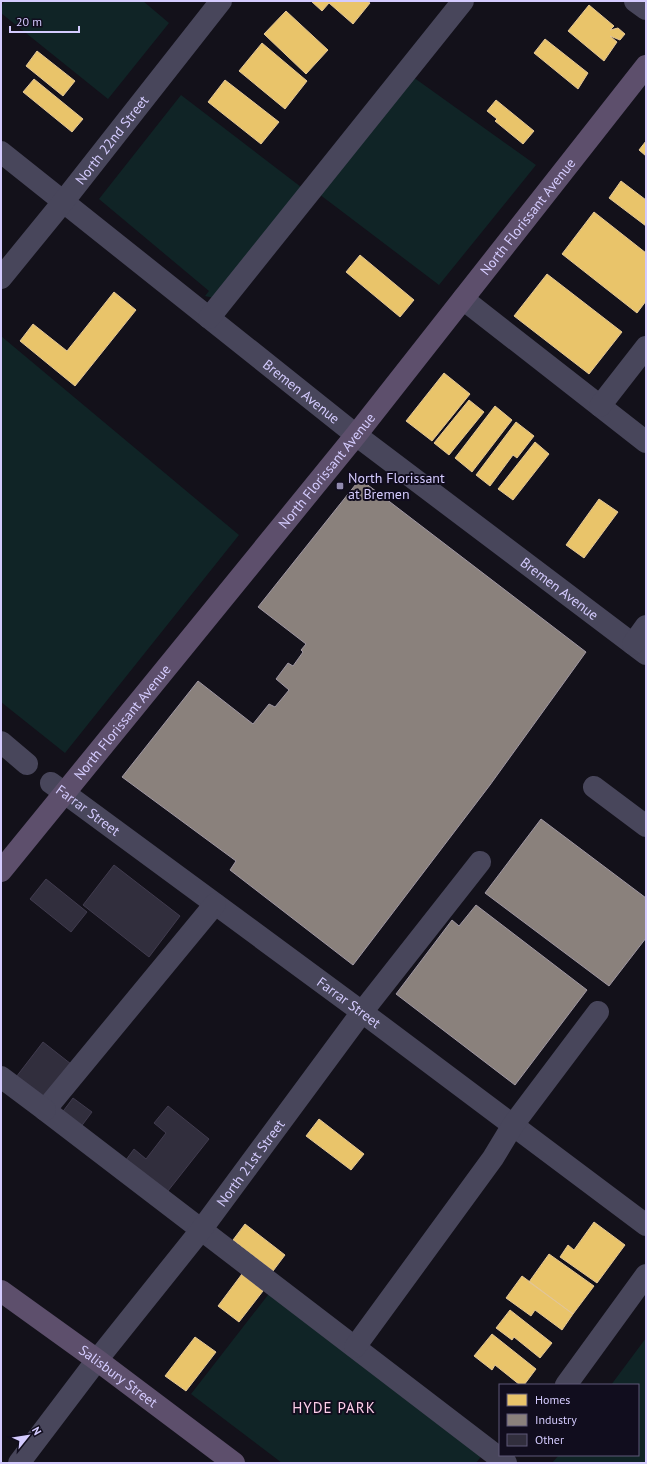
<svg xmlns="http://www.w3.org/2000/svg" width="647" height="1464" font-family="'PT Sans',sans-serif">
  <style>
    .green { fill: #102426 }
    .homes { fill: #e9c46a; stroke: #e3c696 }
    .industry { fill: #8a817c; stroke: #a097a3 }
    .building { fill: #312e3d; stroke: #403b4e }
    .lines { fill: none; stroke-linecap: round; stroke-linejoin: round }
    .minor { stroke: #48465b; stroke-width: 22 }
    .major { stroke: #5d4f6c; stroke-width: 22 }
    .poi-dot { fill: #908aae; stroke: #110d1e; stroke-width: 1.5 }
    .labels { text-anchor: middle; dominant-baseline: central; stroke-width: 4; stroke-linejoin: round; paint-order: stroke }
    .street-label { font-size: 14px; fill: #d4cbfe; stroke: #110d1e }
    .poi-label { font-size: 14px; fill: #d4cbfe; stroke: #110d1e; text-anchor: start }
    .neighbourhood-label { font-size: 15px; letter-spacing: 1px; fill: #fecde9; stroke: #110d1e }
  </style>
  <rect width="100%" height="100%" fill="#13111a"/>
  <path class="green" d="M 5,1 L 143,1 L 169,23 L 108,99 L 1,13 L 1,6 Z
    M 413,77 L 536,165 L 439,285 L 319,194 Z
    M 181,95 L 301,187 L 214,298 L 205,296 L 209,291 L 99,199 Z
    M 1,336 L 239,535 L 65,753 L 1,702 Z
    M 271,1291 L 483,1454 L 476,1463 L 282,1463 L 191,1394 Z
    M 646,1338 L 646,1463 L 552,1463 L 559,1455 L 638,1455 L 638,1385 L 611,1385 Z"/>
  <path class="homes" d="M 311,1 L 367,1 L 370,3 L 353,24 L 329,3 L 322,11 Z
    M 589,5 L 614,26 L 610,30 L 618,28 L 625,34 L 620,40 L 610,36 L 617,42 L 604,61 L 568,31 Z
    M 286,11 L 328,50 L 306,74 L 264,34 Z
    M 545,39 L 588,73 L 578,89 L 534,53 Z
    M 262,43 L 307,81 L 285,109 L 239,71 Z
    M 37,51 L 75,81 L 63,96 L 26,66 Z
    M 34,79 L 83,119 L 72,132 L 23,92 Z
    M 225,80 L 279,122 L 261,144 L 208,102 Z
    M 496,100 L 534,131 L 523,144 L 495,121 L 497,119 L 487,111 Z
    M 646,141 L 646,156 L 639,150 Z
    M 621,181 L 646,200 L 646,226 L 609,198 Z
    M 594,212 L 646,253 L 646,301 L 637,313 L 562,254 Z
    M 360,255 L 414,300 L 400,317 L 346,272 Z
    M 547,274 L 622,332 L 589,374 L 514,316 Z
    M 114,292 L 136,310 L 75,386 L 20,341 L 33,324 L 67,351 Z
    M 444,373 L 470,394 L 432,441 L 406,421 Z
    M 469,400 L 484,412 L 449,455 L 434,443 Z
    M 495,406 L 512,420 L 472,472 L 455,458 Z
    M 516,422 L 534,436 L 517,458 L 513,455 L 490,486 L 476,475 Z
    M 535,442 L 549,454 L 513,500 L 498,489 Z
    M 599,499 L 618,512 L 584,558 L 566,545 Z
    M 319,1119 L 364,1154 L 351,1170 L 306,1136 Z
    M 594,1222 L 625,1245 L 597,1283 L 560,1257 L 568,1245 L 574,1250 Z
    M 245,1224 L 285,1255 L 273,1271 L 233,1240 Z
    M 549,1254 L 594,1286 L 573,1314 L 529,1282 Z
    M 242,1274 L 263,1291 L 239,1322 L 218,1306 Z
    M 522,1276 L 573,1314 L 562,1330 L 535,1310 L 531,1316 L 506,1298 Z
    M 510,1310 L 552,1343 L 540,1358 L 514,1337 L 512,1340 L 496,1328 Z
    M 492,1334 L 536,1369 L 524,1385 L 520,1385 L 495,1365 L 492,1370 L 474,1356 Z
    M 195,1337 L 216,1352 L 186,1391 L 165,1376 Z"/>
  <path class="industry" d="M 360,479 L 586,652 L 490,785 L 353,965 L 230,870 L 236,861 L 122,777 L 198,681 L 253,724 L 269,704 L 275,707 L 289,690 L 276,679 L 288,663 L 293,666 L 303,652 L 301,650 L 306,644 L 258,607 Z
    M 541,819 L 646,898 L 646,938 L 609,986 L 485,893 Z
    M 476,905 L 587,990 L 515,1085 L 396,994 L 452,920 L 459,926 Z"/>
  <path class="building" d="M 114,865 L 180,916 L 149,957 L 83,905 Z
    M 46,879 L 87,912 L 71,932 L 30,899 Z
    M 43,1042 L 71,1064 L 41,1102 L 13,1081 Z
    M 73,1098 L 92,1112 L 77,1132 L 58,1118 Z
    M 168,1106 L 209,1139 L 164,1196 L 123,1164 L 134,1149 L 146,1159 L 166,1133 L 154,1123 Z"/>
  <g class="lines">
    <g class="minor">
      <path d="M 635,1 L 646,9"/>
      <path id="s1" d="M 1,152 L 356,435 L 646,654"/>
      <path id="s2" d="M 1,278 L 63,202 L 221,1"/>
      <path d="M 463,299 L 646,442"/>
      <path d="M 209,318 L 463,1"/>
      <path d="M 600,406 L 646,347"/>
      <path d="M 633,644 L 646,626"/>
      <path d="M 1,742 L 27,764"/>
      <path id="s3" d="M 51,783 L 362,1012 L 646,1225"/>
      <path d="M 594,787 L 646,826"/>
      <path d="M 215,904 L 45,1110 L 506,1463"/>
      <path d="M 1,1077 L 45,1110"/>
      <path d="M 355,1347 L 493,1158 L 513,1125 L 598,1012"/>
      <path d="M 566,1385 L 646,1275"/>
      <path id="s4" d="M 19,1463 L 97,1360 L 201,1230 L 362,1012 L 480,862"/>
    </g>
    <g class="major">
      <path id="s5" d="M 1,871 L 356,435 L 646,66"/>
      <path id="s6" d="M 1,1291 L 97,1360 L 234,1463"/>
    </g>
  </g>
  <rect class="poi-dot" x="336" y="482" width="8" height="8" rx="2"/>
  <g class="labels">
    <g class="street-label">
      <text stroke="none"><textPath href="#s2" startOffset="177">North 22nd Street</textPath></text>
      <text stroke="none"><textPath href="#s5" startOffset="840">North Florissant Avenue</textPath></text>
      <text stroke="none"><textPath href="#s1" startOffset="384">Bremen Avenue</textPath></text>
      <text stroke="none"><textPath href="#s5" startOffset="516">North Florissant Avenue</textPath></text>
      <text stroke="none"><textPath href="#s1" startOffset="709">Bremen Avenue</textPath></text>
      <text stroke="none"><textPath href="#s5" startOffset="192">North Florissant Avenue</textPath></text>
      <text stroke="none"><textPath href="#s3" startOffset="46">Farrar Street</textPath></text>
      <text stroke="none"><textPath href="#s3" startOffset="370">Farrar Street</textPath></text>
      <text stroke="none"><textPath href="#s4" startOffset="379">North 21st Street</textPath></text>
      <text stroke="none"><textPath href="#s6" startOffset="145">Salisbury Street</textPath></text>
    </g>
    <g class="poi-label">
      <text x="348" y="478">North Florissant<tspan x="348" dy="16">at Bremen</tspan></text>
    </g>
    <g class="neighbourhood-label">
      <text x="334" y="1407">HYDE PARK</text>
    </g>
  </g>
  <rect width="647" height="1464" fill="none" stroke="#d4cbfe" stroke-width="4"/>
  <rect x="499" y="1384" width="140" height="72" fill="#110d1e" stroke="#5f5978"/>
  <rect x="507" y="1394" width="20" height="12" fill="#e9c46a" stroke="#5f5978"/>
  <text x="535" y="1404" font-size="12" fill="#d4cbfe">Homes</text>
  <rect x="507" y="1414" width="20" height="12" fill="#8a817c" stroke="#5f5978"/>
  <text x="535" y="1424" font-size="12" fill="#d4cbfe">Industry</text>
  <rect x="507" y="1434" width="20" height="12" fill="#312e3d" stroke="#5f5978"/>
  <text x="535" y="1444" font-size="12" fill="#d4cbfe">Other</text>
  <g transform="translate(28 1436) rotate(60)" stroke="#110d1e" stroke-width="3" paint-order="stroke">
  <path d="M0-3L7 15L0 10L-7 15Z" fill="#d4cbfe"/>
  <text y="-6" font-size="11" font-weight="bold" text-anchor="middle" fill="#d4cbfe">N</text>
  </g>
  <path d="M10 26v6h69v-6" fill="none" stroke="#d4cbfe" stroke-width="2"/>
  <text x="16" y="26" font-size="12" fill="#d4cbfe" stroke="#110d1e" stroke-width="3" paint-order="stroke">20 m</text>
</svg>
